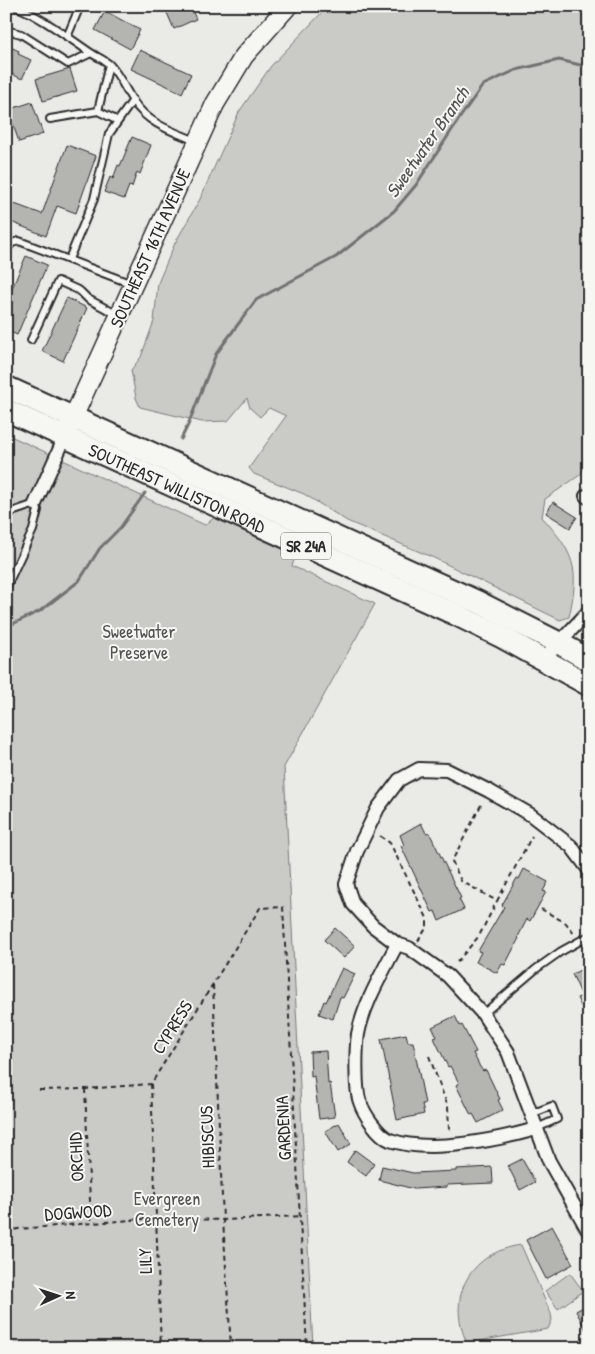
<svg xmlns="http://www.w3.org/2000/svg" width="595" height="1354" font-family="'Patrick Hand',sans-serif">
  <style>
    .green { fill: #cacac7; stroke: #7a7a79 }
    .lines { fill: none; stroke-linecap: round; stroke-linejoin: round }
    .stream { stroke: #727270; stroke-width: 3 }
    .building { fill: #b4b4b1; stroke: #2b2b2b }
    .service-casing { stroke: #2b2b2b; stroke-width: 10 }
    .minor-casing { stroke: #2b2b2b; stroke-width: 16 }
    .secondary-casing { stroke: #2b2b2b; stroke-width: 21 }
    .trunk-casing { stroke: #2b2b2b; stroke-width: 25 }
    .path { stroke: #2b2b2b; stroke-width: 2; stroke-dasharray: 5 4; stroke-linecap: butt }
    .service { stroke: #f6f6f2; stroke-width: 6 }
    .minor { stroke: #f6f6f2; stroke-width: 12 }
    .secondary { stroke: #f6f6f2; stroke-width: 18 }
    .trunk { stroke: #f6f6f2; stroke-width: 21 }
    .labels { text-anchor: middle; dominant-baseline: central; stroke-width: 4; stroke-linejoin: round; paint-order: stroke }
    .shield { fill: #f6f6f2; stroke: #686867; stroke-width: 1 }
    .shield-label { font-size: 16px; font-weight: bold; fill: #2b2b2b }
    .street-label { font-size: 18px; fill: #2b2b2b; stroke: #f6f6f2 }
    .park-label { font-size: 18px; fill: #535352; stroke: #f6f6f2 }
    .water-label { font-size: 19px; font-style: italic; fill: #545453; stroke: #f6f6f2 }
  </style>
  <rect width="100%" height="100%" fill="#eaeae6"/>
  <filter id="ink" filterUnits="userSpaceOnUse"><feTurbulence type="fractalNoise" baseFrequency=".02" numOctaves="2"/><feDisplacementMap in="SourceGraphic" scale="10" xChannelSelector="R" yChannelSelector="G"/><feConvolveMatrix kernelMatrix="1 2 1 2 8 2 1 2 1" color-interpolation-filters="sRGB"/></filter>
  <g filter="url(#ink)">
    <path class="green" d="M 328,6 L 589,6 L 589,460 L 580,475 L 545,499 L 542,517 C 575,554 580,568 569,617 L 560,620 L 434,558 L 347,521 L 304,494 L 254,474 L 249,468 L 286,416 L 269,408 L 260,417 L 250,408 L 247,398 L 228,421 L 202,422 L 140,407 L 136,398 L 131,370 L 141,357 L 154,321 L 158,283 L 175,243 L 200,199 L 239,112 L 271,66 Z
      M 6,434 L 205,525 L 214,518 L 296,555 L 292,566 L 375,604 L 284,767 L 313,1348 L 6,1348 Z
      M 521,1245 L 551,1314 L 552,1320 L 548,1329 L 467,1343 C 445,1296 471,1252 521,1245 Z
      M 570,1273 L 583,1291 L 558,1309 L 545,1291 Z"/>
    <g class="lines">
      <path class="stream" d="M 181,439 L 188,425 L 216,354 L 256,300 L 336,257 L 394,211 L 416,185 L 461,116 L 483,85 L 516,70 L 559,60 L 589,67
        M 6,627 L 40,611 L 79,581 L 100,548 L 120,528 L 145,493"/>
    </g>
    <path class="building" d="M 164,6 L 190,6 L 196,19 L 174,29 Z
      M 105,11 L 140,30 L 130,49 L 95,30 Z
      M 6,45 L 19,51 L 18,54 L 31,60 L 22,79 L 6,71 Z
      M 140,50 L 191,74 L 182,93 L 131,69 Z
      M 70,69 L 77,91 L 43,101 L 36,79 Z
      M 32,102 L 43,134 L 19,142 L 8,110 Z
      M 132,137 L 151,145 L 140,174 L 137,172 L 132,187 L 129,186 L 124,199 L 104,192 L 110,177 L 113,179 L 118,165 L 120,166 Z
      M 67,145 L 96,156 L 76,213 L 57,206 L 46,236 L 6,220 L 6,201 L 42,214 Z
      M 26,256 L 47,265 L 17,335 L 6,330 L 6,302 Z
      M 67,298 L 87,308 L 63,361 L 42,351 Z
      M 553,502 L 577,517 L 570,528 L 546,513 Z
      M 421,823 L 426,833 L 429,832 L 461,898 L 459,899 L 464,909 L 439,921 L 435,911 L 432,912 L 401,846 L 404,845 L 400,835 Z
      M 524,869 L 548,882 L 543,891 L 546,892 L 530,921 L 527,919 L 518,937 L 519,938 L 505,965 L 502,964 L 497,973 L 476,962 L 481,952 L 478,951 L 504,907 L 502,905 L 517,878 L 519,879 Z
      M 335,928 L 355,946 L 344,958 L 324,940 Z
      M 589,966 L 589,1008 L 587,1005 L 582,1008 L 577,998 L 582,996 L 572,974 Z
      M 342,968 L 355,974 L 343,998 L 340,997 L 333,1019 L 319,1014 L 324,1001 L 326,1002 Z
      M 455,1016 L 460,1026 L 462,1025 L 476,1052 L 473,1053 L 480,1067 L 483,1071 L 486,1070 L 500,1099 L 498,1100 L 503,1110 L 478,1123 L 473,1114 L 471,1115 L 456,1085 L 459,1083 L 450,1066 L 448,1067 L 434,1038 L 437,1037 L 432,1027 Z
      M 406,1034 L 408,1042 L 413,1042 L 425,1104 L 422,1104 L 424,1114 L 397,1120 L 381,1039 Z
      M 326,1051 L 328,1084 L 330,1083 L 335,1117 L 319,1119 L 314,1076 L 311,1077 L 310,1052 Z
      M 339,1123 L 351,1144 L 338,1152 L 325,1131 Z
      M 355,1150 L 374,1164 L 366,1176 L 347,1162 Z
      M 522,1159 L 535,1182 L 520,1190 L 508,1166 Z
      M 382,1166 L 413,1173 L 456,1171 L 456,1169 L 492,1167 L 493,1183 L 447,1185 L 447,1187 L 414,1189 L 379,1180 Z
      M 552,1226 L 573,1264 L 546,1279 L 526,1240 Z
      M 589,1304 L 589,1336 L 576,1311 Z"/>
    <g class="lines">
      <g class="service-casing">
        <path id="service" d="M 15,6 C 43,18 66,36 91,53 C 97,57 105,60 110,65 C 120,76 125,89 133,101 C 148,124 172,131 196,141
          M 6,30 L 21,34 L 68,64 L 91,53
          M 67,37 L 80,6
          M 98,111 L 118,121
          M 50,119 L 98,111 L 109,64
          M 6,250 L 12,243 L 19,241 L 132,284
          M 69,259 L 94,199 L 109,134 L 133,100
          M 31,340 L 58,281 L 80,291 L 88,299 L 118,315
          M 6,514 L 35,504 L 38,510 L 33,530 L 6,588
          M 483,1014 L 536,969 L 560,952 L 589,936
          M 531,1114 L 552,1106 L 557,1119 L 537,1128"/>
      </g>
      <g class="minor-casing">
        <path id="minor" d="M 586,496 L 589,498
          M 35,504 L 65,437
          M 544,659 L 589,611
          M 589,870 L 571,846 L 531,815 L 489,791 L 447,770 L 419,769 L 399,780 L 378,808 L 357,851 L 346,884 L 353,904 L 373,926 L 397,944 L 409,948 L 448,976 L 483,1014 L 508,1052 L 549,1161 L 589,1232
          M 397,944 C 383,972 364,1003 358,1034 C 356,1048 355,1090 360,1102 C 364,1114 378,1135 390,1140 C 429,1154 497,1140 536,1129"/>
      </g>
      <g class="secondary-casing">
        <path id="secondary" d="M 68,429 L 215,104 L 244,56 L 288,6"/>
      </g>
      <g class="trunk-casing">
        <g id="trunk">
          <path d="M 6,387 L 478,602 L 559,643 L 589,660"/>
          <path id="s1" d="M 6,410 L 455,614 L 502,637 L 589,685"/>
        </g>
      </g>
      <path class="path" d="M 481,805 L 452,861 L 461,881 L 497,901 L 532,836
        M 380,836 L 390,843 L 427,918 L 427,927 L 418,941
        M 541,909 L 566,923 L 574,934
        M 457,962 L 479,936 L 497,901
        M 213,985 L 223,1220 L 231,1348
        M 429,1056 L 448,1107 L 449,1130
        M 151,1084 L 161,1348
        M 85,1089 L 91,1223
        M 39,1090 L 85,1089 L 151,1084 L 260,908 L 283,907 L 307,1348
        M 6,1232 L 18,1229 L 156,1218 L 223,1220 L 301,1216"/>
      <use href="#service" class="service"/>
      <use href="#minor" class="minor"/>
      <use href="#secondary" class="secondary"/>
      <use href="#trunk" class="trunk"/>
    </g>
  </g>
  <g class="labels">
    <rect class="shield" x="281" y="532.5" width="50" height="27" rx="4"/>
    <g class="shield-label">
      <text x="306" y="546">SR 24A</text>
    </g>
    <g class="street-label">
      <text transform="translate(150 248) rotate(-66)">SOUTHEAST 16TH AVENUE</text>
      <text stroke="none"><textPath href="#s1" startOffset="188">SOUTHEAST WILLISTON ROAD</textPath></text>
      <text transform="translate(172 1027) rotate(-58)">CYPRESS</text>
      <text transform="translate(283 1128) rotate(-93)">GARDENIA</text>
      <text transform="translate(207 1137) rotate(-92)">HIBISCUS</text>
      <text transform="translate(76 1157) rotate(-93)">ORCHID</text>
      <text transform="translate(78 1212) rotate(-4)">DOGWOOD</text>
      <text transform="translate(145 1261) rotate(-92)">LILY</text>
    </g>
    <g class="park-label">
      <text x="139" y="631">Sweetwater<tspan x="139" dy="21">Preserve</tspan></text>
      <text x="167" y="1198">Evergreen<tspan x="167" dy="21">Cemetery</tspan></text>
    </g>
    <g class="water-label">
      <text transform="translate(427 142) rotate(-55)">Sweetwater Branch</text>
    </g>
  </g>
  <rect width="595" height="1354" fill="none" stroke="#f6f6f2" stroke-width="25"/>
  <rect x="12" y="12" width="570" height="1329" fill="none" stroke="#2b2b2b" stroke-width="2" filter="url(#ink)"/>
  <g transform="translate(58 1296) rotate(87)" stroke="#f6f6f2" stroke-width="4" paint-order="stroke">
  <path d="M0-4L9 19L0 12L-9 19Z" fill="#2b2b2b"/>
  <text y="-8" font-size="14" font-weight="bold" text-anchor="middle" fill="#2b2b2b">N</text>
  </g>
</svg>
